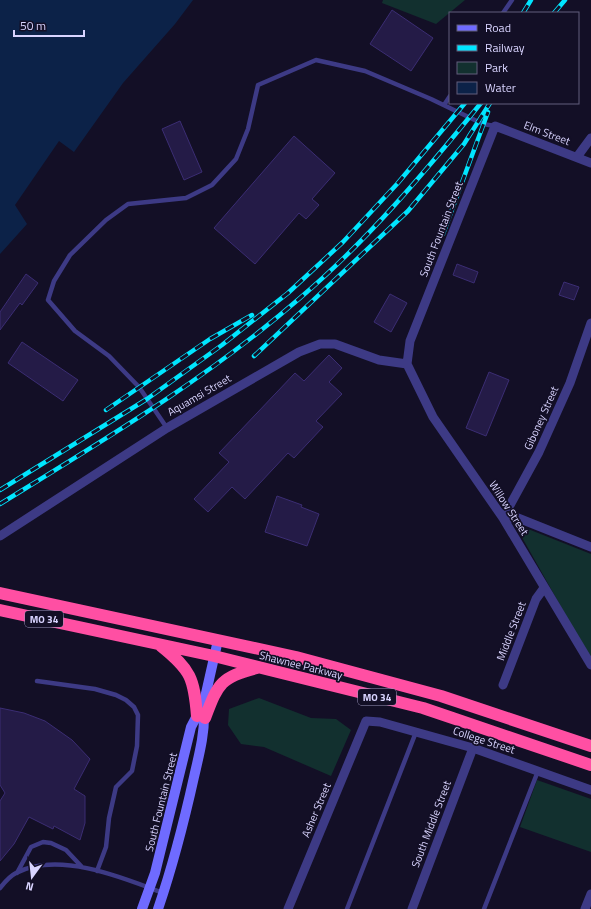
<svg xmlns="http://www.w3.org/2000/svg" width="591" height="909" font-family="'Titillium Web',sans-serif">
  <style>
    .green { fill: #12302f }
    .water { fill: #0c2248 }
    .building { fill: #241b47; stroke: #3b2d73 }
    .lines { fill: none; stroke-linecap: round; stroke-linejoin: round }
    .lane { stroke: #3d3a85; stroke-width: 4.5 }
    .street { stroke: #3d3a85; stroke-width: 9 }
    .secondary { stroke: #6f6bff; stroke-width: 10 }
    .highway { stroke: #ff4fa3; stroke-width: 12 }
    .rail-casing { stroke: #00e5ff; stroke-width: 4.5 }
    .rail { stroke: #130f26; stroke-width: 3; stroke-dasharray: 9; stroke-linecap: butt }
    .labels { text-anchor: middle; dominant-baseline: central; stroke-width: 3.5; stroke-linejoin: round; paint-order: stroke }
    .shield { fill: #130f26; stroke: #9e99be; stroke-width: 1 }
    .shield-label { font-size: 10px; font-weight: bold; fill: #d9d4ff }
    .street-label { font-size: 11px; fill: #d9d4ff; stroke: #130f26 }
  </style>
  <rect width="100%" height="100%" fill="#130f26"/>
  <path class="green" d="M 383,0 L 465,0 L 436,24 L 382,3 Z
    M 523,527 L 591,554 L 591,660 L 519,532 Z
    M 259,698 L 311,718 L 336,719 L 351,730 L 331,776 L 264,747 L 241,744 L 228,725 L 229,709 Z
    M 537,780 L 591,799 L 591,852 L 520,827 Z"/>
  <path class="water" d="M 0,0 L 193,0 L 175,24 L 123,83 L 74,152 L 59,141 L 15,205 L 27,224 L 0,254 Z"/>
  <path class="building" d="M 392,10 L 433,38 L 411,71 L 370,44 Z
    M 180,121 L 202,172 L 184,180 L 162,129 Z
    M 294,136 L 335,173 L 312,199 L 319,205 L 306,219 L 299,213 L 255,264 L 214,228 Z
    M 457,264 L 478,272 L 474,283 L 453,275 Z
    M 26,274 L 38,283 L 22,305 L 20,303 L 0,330 L 0,312 Z
    M 564,282 L 579,287 L 574,300 L 559,295 Z
    M 390,294 L 407,303 L 391,332 L 374,322 Z
    M 22,342 L 78,380 L 63,401 L 8,363 Z
    M 329,355 L 342,368 L 329,382 L 342,394 L 316,421 L 323,427 L 294,458 L 288,453 L 245,499 L 232,487 L 208,512 L 194,499 L 229,462 L 219,453 L 295,373 L 304,381 Z
    M 489,372 L 509,380 L 486,436 L 466,428 Z
    M 277,496 L 302,505 L 301,507 L 319,514 L 307,546 L 265,532 Z
    M 0,708 L 24,713 L 45,721 L 72,740 L 90,759 L 74,789 L 85,796 L 85,823 L 80,840 L 54,826 L 53,829 L 29,817 L 14,844 L 0,861 L 0,801 L 5,793 L 0,785 Z"/>
  <g class="lines">
    <path class="lane" d="M 503,13 L 512,0
      M 444,105 L 450,96
      M 167,428 L 139,387 L 109,356 L 75,331 L 48,300 L 54,281 L 70,255 L 106,220 L 128,204 L 186,198 L 212,185 L 236,159 L 248,129 L 258,85 L 316,60 L 365,71 L 431,99 L 483,124 L 495,126
      M 37,681 L 95,689 L 116,695 L 126,700 L 134,707 L 138,715 L 137,746 L 132,771 L 116,787 L 109,818 L 106,847 L 97,871
      M 17,873 L 31,847 L 43,842 L 51,843 L 66,850 L 82,867
      M 0,888 C 4,883 10,876 16,873 C 58,851 122,877 163,893
      M 347,909 L 416,732
      M 484,909 L 538,771"/>
    <path class="street" d="M 577,157 L 591,138
      M 407,364 L 433,417 L 503,518 L 591,665
      M 503,518 L 539,452 L 570,383 L 591,323
      M 503,518 L 518,518 L 591,547
      M 0,536 L 167,428 L 299,352 L 320,344 L 335,344 L 379,360 L 407,364 L 410,341 L 495,126 L 591,163
      M 503,685 L 536,599 L 544,588
      M 288,909 L 366,721 L 380,722 L 473,748 L 591,790
      M 412,909 L 473,748
      M 585,909 L 591,894"/>
    <path class="secondary" d="M 142,909 L 155,873 L 191,727 L 204,702 L 218,640
      M 158,909 C 173,865 184,822 194,777 C 199,755 205,733 204,711"/>
    <path class="highway" d="M 0,593 L 296,657 L 441,696 L 591,746
      M 0,610 L 214,656 L 423,708 L 591,765
      M 161,646 C 191,670 194,678 197,716
      M 205,718 C 218,684 220,677 257,668"/>
    <g class="rail-casing">
      <path id="rail" d="M 523,13 L 531,0
        M 554,13 L 565,0
        M 443,234 L 488,112
        M 254,356 L 408,211 L 464,144 L 490,103
        M 106,410 L 210,339 L 252,315
        M 0,490 L 147,399 L 222,345 L 288,293 L 343,242 L 397,184 L 465,103
        M 0,504 C 104,440 208,378 300,298 C 368,240 425,172 481,103"/>
    </g>
    <use href="#rail" class="rail"/>
  </g>
  <g class="labels">
    <g class="shield">
      <rect x="25" y="611" width="38" height="16" rx="3"/>
      <rect x="358" y="689" width="38" height="16" rx="3"/>
    </g>
    <g class="shield-label">
      <text x="44" y="619">MO 34</text>
      <text x="377" y="697">MO 34</text>
    </g>
    <g class="street-label">
      <text transform="translate(547 133) rotate(21)">Elm Street</text>
      <text transform="translate(441 229) rotate(-69)">South Fountain Street</text>
      <text transform="translate(199 395) rotate(-30)">Aquamsi Street</text>
      <text transform="translate(541 418) rotate(-66)">Giboney Street</text>
      <text transform="translate(509 508) rotate(57)">Willow Street</text>
      <text transform="translate(511 631) rotate(-69)">Middle Street</text>
      <text transform="translate(301 665) rotate(14)">Shawnee Parkway</text>
      <text transform="translate(484 740) rotate(18)">College Street</text>
      <text transform="translate(161 802) rotate(-76)">South Fountain Street</text>
      <text transform="translate(316 810) rotate(-67)">Asher Street</text>
      <text transform="translate(431 824) rotate(-69)">South Middle Street</text>
    </g>
  </g>
  <rect x="449" y="12" width="130" height="92" fill="#130f26" stroke="#625e7d"/>
  <rect x="457" y="25" width="20" height="6" fill="#6f6bff" stroke="#625e7d"/>
  <text x="485" y="32" font-size="12" fill="#d9d4ff">Road</text>
  <rect x="457" y="45" width="20" height="6" fill="#00e5ff" stroke="#625e7d"/>
  <text x="485" y="52" font-size="12" fill="#d9d4ff">Railway</text>
  <rect x="457" y="62" width="20" height="12" fill="#12302f" stroke="#625e7d"/>
  <text x="485" y="72" font-size="12" fill="#d9d4ff">Park</text>
  <rect x="457" y="82" width="20" height="12" fill="#0c2248" stroke="#625e7d"/>
  <text x="485" y="92" font-size="12" fill="#d9d4ff">Water</text>
  <g transform="translate(32 877) rotate(195)" stroke="#130f26" stroke-width="3" paint-order="stroke">
  <path d="M0-3L7 15L0 10L-7 15Z" fill="#d9d4ff"/>
  <text y="-6" font-size="11" font-weight="bold" text-anchor="middle" fill="#d9d4ff">N</text>
  </g>
  <path d="M14 30v6h70v-6" fill="none" stroke="#d9d4ff" stroke-width="2"/>
  <text x="20" y="30" font-size="12" fill="#d9d4ff" stroke="#130f26" stroke-width="3" paint-order="stroke">50 m</text>
</svg>
